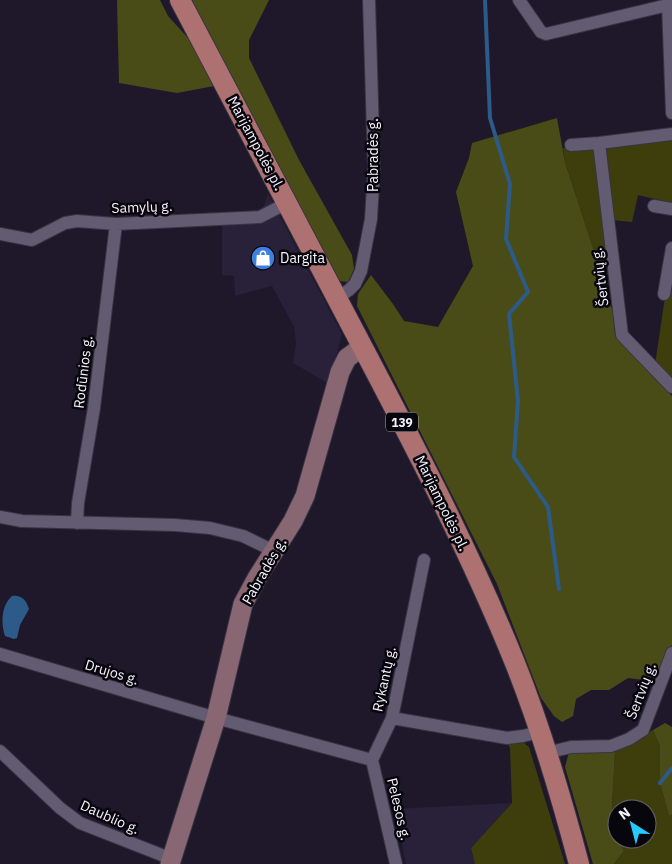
<svg xmlns="http://www.w3.org/2000/svg" width="672" height="864" font-family="'IBM Plex Sans',sans-serif">
  <style>
    .built { fill: #292039 }
    .green { fill: #3d3e0c }
    .forest { fill: #4a4c17 }
    .water { fill: #2c5b89 }
    .lines { fill: none; stroke-linecap: round; stroke-linejoin: round }
    .stream { stroke: #2c5b89; stroke-width: 4 }
    .street-casing { stroke: #383442; stroke-width: 14 }
    .secondary-casing { stroke: #383442; stroke-width: 21 }
    .primary-casing { stroke: #383442; stroke-width: 22 }
    .street { stroke: #625b72; stroke-width: 12 }
    .secondary { stroke: #886672; stroke-width: 19 }
    .primary { stroke: #ae7171; stroke-width: 20 }
    .labels { text-anchor: middle; dominant-baseline: central; stroke-width: 5; stroke-linejoin: round; paint-order: stroke }
    .shield { fill: #08060d; stroke: #afacb6; stroke-width: 1 }
    .shield-label { font-size: 12px; font-weight: bold; fill: #f6f3fe }
    .street-label { font-size: 14px; fill: #f6f3fe; stroke: #08060d }
    .poi-label { font-size: 14px; fill: #f6f3fe; stroke: #08060d; text-anchor: start }
  </style>
  <rect width="100%" height="100%" fill="#1f182b"/>
  <path class="built" d="M 268,194 L 342,334 L 329,384 L 293,363 L 296,344 L 294,327 L 272,286 L 235,296 L 234,276 L 222,275 L 222,214 L 254,213 L 264,206 Z
    M 512,803 L 471,848 L 475,864 L 406,864 L 395,809 Z"/>
  <path class="green" d="M 672,137 L 672,203 L 638,195 L 632,222 L 612,220 L 603,145 Z
    M 563,148 L 592,148 L 595,153 L 607,261 L 598,263 L 565,162 Z
    M 666,290 L 672,291 L 672,382 L 655,365 Z
    M 653,730 L 660,746 L 660,783 L 669,816 L 672,815 L 672,864 L 614,864 L 624,851 L 618,839 L 647,839 L 647,809 L 617,809 L 617,837 L 611,826 L 615,752 Z
    M 524,743 L 529,747 L 565,864 L 475,864 L 471,848 L 512,803 L 510,748 L 508,744 Z"/>
  <path class="forest" d="M 117,0 L 160,0 L 168,16 L 188,38 L 214,86 L 177,93 L 119,83 Z
    M 192,0 L 269,0 L 249,40 L 249,58 L 299,160 L 352,255 L 354,269 L 348,282 L 340,281 L 255,125 Z
    M 557,118 L 565,162 L 598,263 L 602,294 L 613,310 L 615,334 L 672,396 L 672,645 L 653,681 L 628,678 L 609,690 L 591,690 L 576,699 L 573,716 L 562,722 L 554,716 L 541,698 L 497,584 L 357,306 L 358,294 L 371,275 L 393,304 L 404,321 L 438,327 L 473,266 L 456,192 L 469,158 L 472,143 Z
    M 665,723 L 672,727 L 672,815 L 669,816 L 660,783 L 660,746 L 653,730 Z
    M 569,752 L 615,752 L 611,826 L 624,851 L 614,864 L 593,864 L 565,767 Z"/>
  <path class="water" d="M 12,596 C 22,595 26,600 29,609 L 20,625 L 17,638 L 14,639 L 5,636 C 1,623 1,606 12,596 Z"/>
  <g class="lines">
    <path class="stream" d="M 485,0 L 490,118 L 510,184 L 506,239 L 528,292 L 509,314 L 518,401 L 514,457 L 548,507 L 559,589
      M 660,783 L 672,768"/>
    <g class="street-casing">
      <path id="street" d="M 519,0 L 541,32 L 546,34 L 668,5 L 672,113
        M 599,143 L 622,335 L 672,387
        M 571,145 L 599,143 L 672,134
        M 654,206 L 672,209
        M 0,234 L 32,240 L 65,223 L 77,221 L 116,224 L 260,217 L 287,203
        M 664,294 L 672,248
        M 337,298 L 349,290 L 355,284 L 361,271 L 371,219 L 374,168 L 369,0
        M 0,517 L 22,521 L 175,525 L 210,528 L 243,536 L 274,551
        M 77,523 L 78,503 L 94,408 L 116,224
        M 0,654 L 216,718 L 372,760 L 392,718 L 424,560
        M 392,718 L 507,738 L 523,736 L 539,732
        M 0,751 L 60,808 L 80,823 L 172,859
        M 546,753 L 571,747 L 611,746 L 629,739 L 643,730 L 672,653
        M 372,760 L 396,864"/>
    </g>
    <g class="secondary-casing">
      <path id="secondary" d="M 170,864 L 216,718 L 243,604 L 257,578 L 293,521 L 305,496 L 340,372 L 347,358 L 362,347"/>
    </g>
    <g class="primary-casing">
      <path id="primary" d="M 180,0 C 238,109 294,218 352,327 C 410,437 468,547 515,663 C 541,728 561,796 579,864"/>
    </g>
    <use href="#street" class="street"/>
    <use href="#secondary" class="secondary"/>
    <use href="#primary" class="primary"/>
  </g>
  <defs>
    <g id="shop-disc" transform="scale(1.25)"><circle r="9.5" fill="#3f7fe0" stroke="#08060d"/><path d="M-5-2.5h2.3a2.7 3.5 0 0 1 5.4 0H5L5.5 6h-11ZM-1.5-2.5h3a1.5 2.3 0 0 0-3 0Z" fill="#fff"/></g>
  </defs>
  <g fill-rule="evenodd">
    <use href="#shop-disc" x="263" y="258"/>
  </g>
  <g class="labels">
    <rect class="shield" x="386" y="412.5" width="32" height="19" rx="4"/>
    <g class="shield-label">
      <text x="402" y="422">139</text>
    </g>
    <g class="street-label">
      <text transform="translate(256 143) rotate(62)">Marijampolės pl.</text>
      <text transform="translate(373 155) rotate(-90)">Pabradės g.</text>
      <text transform="translate(142 207) rotate(-2)">Samylų g.</text>
      <text transform="translate(600 277) rotate(-97)">Šertvių g.</text>
      <text transform="translate(83 372) rotate(-83)">Rodūnios g.</text>
      <text transform="translate(442 503) rotate(64)">Marijampolės pl.</text>
      <text transform="translate(264 571) rotate(-60)">Pabradės g.</text>
      <text transform="translate(112 672) rotate(17)">Drujos g.</text>
      <text transform="translate(384 679) rotate(-78)">Rykantų g.</text>
      <text transform="translate(641 691) rotate(-69)">Šertvių g.</text>
      <text transform="translate(399 809) rotate(77)">Pelesos g.</text>
      <text transform="translate(110 817) rotate(24)">Daublio g.</text>
    </g>
    <g class="poi-label">
      <text x="280" y="258">Dargita</text>
    </g>
  </g>
  <g transform="translate(632 824) rotate(324)"><circle r="24" fill="#08060d" stroke="#67656d"/>
  <path d="M0-4L9 19L0 12L-9 19Z" fill="#25c9fe"/>
  <text y="-8" font-size="14" font-weight="bold" text-anchor="middle" fill="#f6f3fe">N</text>
  </g>
</svg>
